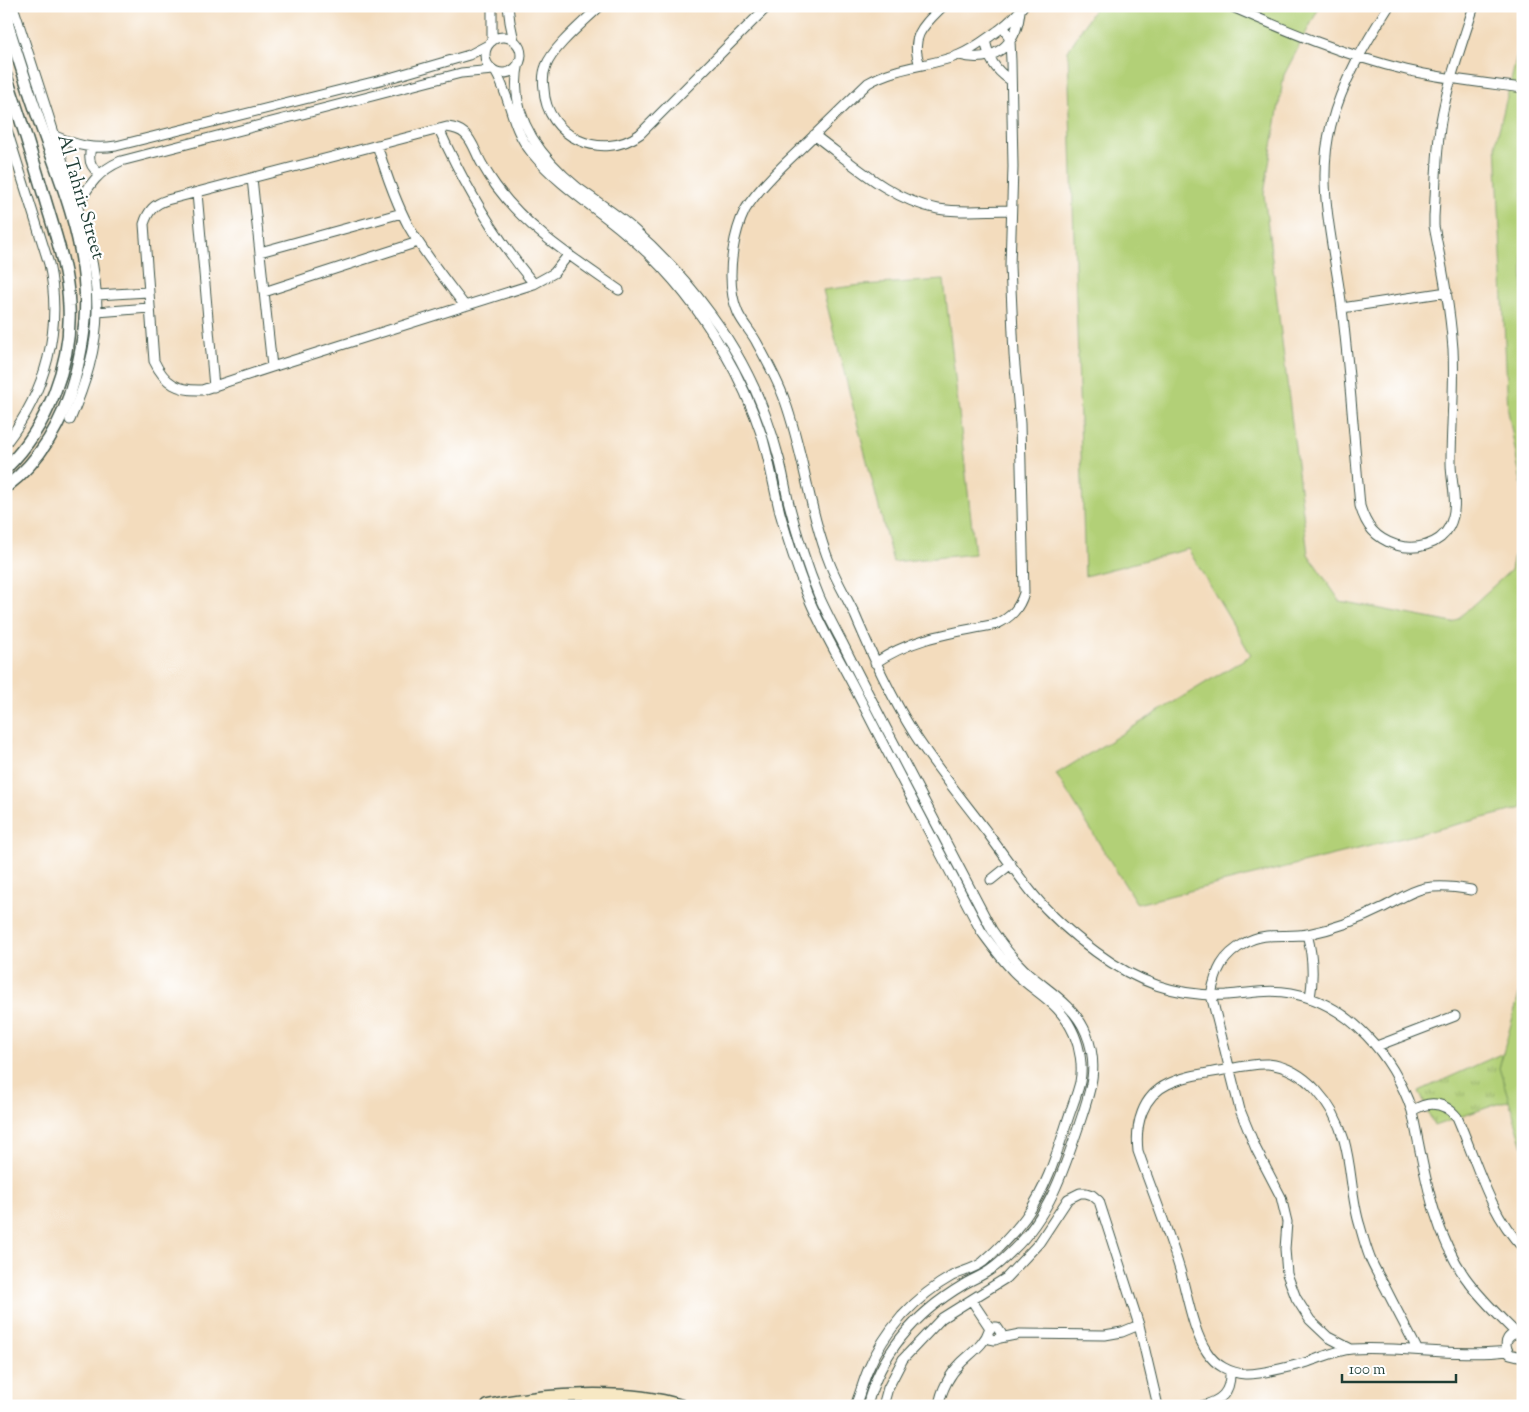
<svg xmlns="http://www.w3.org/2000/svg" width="1529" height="1412" font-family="'Sorts Mill Goudy',serif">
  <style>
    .green { fill: #b2d077; stroke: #688656 }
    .park { fill: url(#park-tufts); stroke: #688656 }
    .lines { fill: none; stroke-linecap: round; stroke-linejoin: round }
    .minor-casing { stroke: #3f5549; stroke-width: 11 }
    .tertiary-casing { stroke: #3f5549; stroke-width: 14 }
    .secondary-casing { stroke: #3f5549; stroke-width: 15 }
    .minor { stroke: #fff; stroke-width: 9 }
    .tertiary { stroke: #fff; stroke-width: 11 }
    .secondary { stroke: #f7e8c3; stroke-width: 12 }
    .labels { text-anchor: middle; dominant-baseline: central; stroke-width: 4.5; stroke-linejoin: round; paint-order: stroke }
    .street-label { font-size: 19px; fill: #1f3d34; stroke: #fff }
  </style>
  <defs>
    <pattern id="park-tufts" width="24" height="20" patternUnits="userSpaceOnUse" patternTransform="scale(1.25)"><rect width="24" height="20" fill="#b2d077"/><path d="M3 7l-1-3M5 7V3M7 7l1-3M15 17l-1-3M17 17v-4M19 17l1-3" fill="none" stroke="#90aa62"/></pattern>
  </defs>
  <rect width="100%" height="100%" fill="#fff"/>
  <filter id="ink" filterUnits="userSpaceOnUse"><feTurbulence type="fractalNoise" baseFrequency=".02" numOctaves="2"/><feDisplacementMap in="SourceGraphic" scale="10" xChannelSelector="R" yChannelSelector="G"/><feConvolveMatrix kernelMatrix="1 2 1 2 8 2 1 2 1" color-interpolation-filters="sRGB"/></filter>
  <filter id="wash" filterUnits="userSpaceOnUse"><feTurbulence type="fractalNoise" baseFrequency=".0096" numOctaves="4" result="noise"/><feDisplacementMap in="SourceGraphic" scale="20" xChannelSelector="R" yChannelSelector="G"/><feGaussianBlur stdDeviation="1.12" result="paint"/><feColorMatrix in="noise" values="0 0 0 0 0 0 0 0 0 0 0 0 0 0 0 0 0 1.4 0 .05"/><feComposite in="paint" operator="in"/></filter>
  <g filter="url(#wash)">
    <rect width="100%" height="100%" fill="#f3dcbd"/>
    <path class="green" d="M 1096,6 L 1320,6 L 1284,75 L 1264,194 L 1308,554 L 1340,601 L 1453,623 L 1511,570 L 1523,512 L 1523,808 L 1137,904 L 1056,774 L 1251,655 L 1188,549 L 1085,576 L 1068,51 Z
      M 1523,31 L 1523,493 L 1508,411 L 1496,142 Z
      M 944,280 L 975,554 L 893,562 L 823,290 L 861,285 Z
      M 1523,980 L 1523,1146 L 1499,1068 Z"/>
    <path class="park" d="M 1503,1053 L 1499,1068 L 1509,1100 L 1434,1126 L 1419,1091 Z"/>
  </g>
  <g filter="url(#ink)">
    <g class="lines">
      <g class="minor-casing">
        <path id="minor" d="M 13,6 C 30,58 47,110 63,162 C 79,211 97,259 97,310 C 97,349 85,385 70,420
          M 508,6 L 510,22 L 514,41
          M 600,6 C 585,21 553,47 546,66 C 543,73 543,82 544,89 C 546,137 602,162 640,134 L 768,6
          M 1023,6 C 1017,16 1008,23 999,30 C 986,39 974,49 959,55 C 929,67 899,65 868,83 C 844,106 821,129 797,152 C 780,168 757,190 745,210 C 739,222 735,237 733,250 C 730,270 730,295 738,313 C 743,324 752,333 757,343 C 767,361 778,381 785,401 C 804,454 809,511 830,564 C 837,582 847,598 855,615 C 873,657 891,697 915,735 C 937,769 963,800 987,832 C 1002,853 1017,874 1033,894 C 1051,916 1073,935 1096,952 C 1136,982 1177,997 1227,995 C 1248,993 1270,989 1291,993 C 1350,1004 1393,1056 1412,1111 C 1424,1167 1431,1228 1465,1277 C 1480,1298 1498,1315 1516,1333
          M 1230,6 C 1287,31 1344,55 1406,70 C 1444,79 1484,83 1523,88
          M 1389,6 C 1365,44 1342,82 1331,125 C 1315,187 1335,248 1342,309 C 1350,374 1354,440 1360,506 C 1366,526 1375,538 1396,545 C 1415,551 1440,545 1449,527 C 1460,506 1451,485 1451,463 C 1451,426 1455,387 1453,349 C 1450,307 1442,267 1434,226 L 1434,217 C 1436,185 1436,153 1441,121 C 1448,82 1462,44 1474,6
          M485 55a18 18 0 1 1 36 0a18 18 0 1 1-36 0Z
          M 985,40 C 989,59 994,69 1010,80
          M 492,41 L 492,6
          M 959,55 C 993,64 1017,46 1020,11
          M 519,62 C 507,114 540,157 578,188 C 596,201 615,213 631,227 C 661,253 687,281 710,313 C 741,355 765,405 778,455 C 783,471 785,488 789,504 C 797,535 807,567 819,596 C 826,612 834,627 842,642 C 856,670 871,699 886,728 C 921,795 957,863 992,930 C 1003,946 1014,961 1029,974 C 1050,992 1075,1006 1086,1033 C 1100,1067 1090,1092 1079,1125 C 1064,1170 1049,1216 1013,1250 C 1006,1257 998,1265 990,1270 C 982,1276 972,1279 963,1285 C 916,1313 881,1352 867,1406
          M 920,65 C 909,36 924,25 943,6
          M 495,71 C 512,99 510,127 532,153 C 558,185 593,206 624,232 C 664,265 698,307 724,352 C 740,379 753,409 763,439 C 770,464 774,488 780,513 C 788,541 797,568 807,594 C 820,627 839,658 855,689 C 896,770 939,850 981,931 C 992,946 1002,960 1014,972 C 1037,995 1060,1002 1074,1034 C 1080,1048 1083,1067 1080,1082 C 1077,1095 1071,1109 1067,1122 C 1056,1156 1046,1189 1025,1218 C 1013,1234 998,1249 983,1262 C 974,1269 962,1271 952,1276 C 934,1286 916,1301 902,1316 C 888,1332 876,1351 868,1370 C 863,1382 860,1394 855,1406
          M 6,127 L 49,264 C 63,329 46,391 6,443
          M 439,129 C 464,185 495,237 534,284
          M 814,135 C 852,163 890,200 938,209 C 962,213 987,210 1011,210
          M 55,136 C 76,145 93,150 116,146 L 393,77 L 469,55 L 488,45
          M 377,145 C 386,174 395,201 409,227 C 425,255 446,281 465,306
          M 91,148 C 88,159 90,167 99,173
          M 252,178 L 272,367
          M 197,193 L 214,387
          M 77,206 C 90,184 98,171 121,161 L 461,73 L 493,70
          M 260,252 L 402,213
          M 569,254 L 554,273 L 534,284 L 272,367 L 202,390 C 178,391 165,384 154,361 L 144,224 C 148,211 154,204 167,200 L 447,127 C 454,128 460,129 465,134 C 473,141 476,154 482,164 C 486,171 491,179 496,186 C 528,230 575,259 619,290
          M 264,292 L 418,242
          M 97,295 L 148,292
          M 1342,308 L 1447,292
          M 97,312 L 149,308
          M 875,663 C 914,637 952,633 997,624 C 1011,617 1019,609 1024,593 L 1020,424 L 1014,355 L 1010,266 L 1013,167 L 1011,61 L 1010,41 L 1004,26
          M 991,880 L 1011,864
          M 1307,934 C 1313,956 1314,975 1310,998
          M 1377,1046 L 1455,1016
          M 1412,1111 C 1429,1100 1444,1102 1457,1117 C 1477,1162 1488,1211 1523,1248
          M 972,1301 L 990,1328
          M 1523,1335 C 1509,1330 1501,1343 1510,1354 L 1518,1356 L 1523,1355
          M 1000,1338 L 1020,1334 L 1105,1335 L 1122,1332 L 1139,1325
          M 1351,1349 L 1328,1337 L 1310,1320 L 1296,1298 L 1287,1274 L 1285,1249 L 1287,1222 L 1281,1197 L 1256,1149 L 1240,1110 L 1211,995 C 1216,970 1222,956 1245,943 C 1264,931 1287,938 1308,934 C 1334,929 1360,919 1384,907 C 1398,900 1410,891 1425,888 C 1441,885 1456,887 1471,890
          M 1417,1349 C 1407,1329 1396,1309 1386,1289 C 1381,1279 1374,1269 1370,1258 C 1366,1248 1363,1237 1360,1226 C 1351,1198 1352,1168 1344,1140 C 1334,1105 1306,1068 1268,1064 C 1252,1063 1235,1068 1219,1071 C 1202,1074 1184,1076 1168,1084 C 1142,1096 1135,1125 1138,1151 C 1152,1191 1168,1230 1180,1270 C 1187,1294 1193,1332 1207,1352 C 1215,1365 1230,1373 1245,1374 C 1261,1375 1292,1366 1308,1362 C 1323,1357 1337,1350 1352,1349 C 1404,1346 1456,1357 1508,1351
          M 883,1406 L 888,1388 L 903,1359 L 942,1318 L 1006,1278 L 1039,1243 L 1068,1199 L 1080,1193 L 1086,1193 L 1092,1195 L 1099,1201 L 1139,1325 L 1158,1406
          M 939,1406 C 941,1390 950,1374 961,1363 C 971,1353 985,1344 989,1330 L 992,1327 L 997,1327 L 1001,1333 L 1000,1338 L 995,1340 L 990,1339 L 988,1335
          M 1201,1406 C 1221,1401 1231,1393 1230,1371"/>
      </g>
      <g class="tertiary-casing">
        <path id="tertiary" d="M 6,19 C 18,58 30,96 44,134 C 62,184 82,234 85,287 C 88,319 82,350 74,380 C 63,422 40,461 6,487
          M 6,76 C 21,119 34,162 47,206 C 57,239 68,272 69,306 C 72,363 48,427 6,468"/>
      </g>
      <g class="secondary-casing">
        <path id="secondary" d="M 488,1406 C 542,1394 628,1389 681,1406"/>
      </g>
      <use href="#minor" class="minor"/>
      <use href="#tertiary" class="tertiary"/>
      <use href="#secondary" class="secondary"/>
    </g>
  </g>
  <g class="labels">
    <g class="street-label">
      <text transform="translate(80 197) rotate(74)">Al Tahrir Street</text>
    </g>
  </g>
  <rect width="1529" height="1412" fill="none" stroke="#fff" stroke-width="25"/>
  <path d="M1342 1374v8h114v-8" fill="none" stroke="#1f3d34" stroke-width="2.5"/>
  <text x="1349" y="1374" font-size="15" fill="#1f3d34" stroke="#ffffff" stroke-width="4" paint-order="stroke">100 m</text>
</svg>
